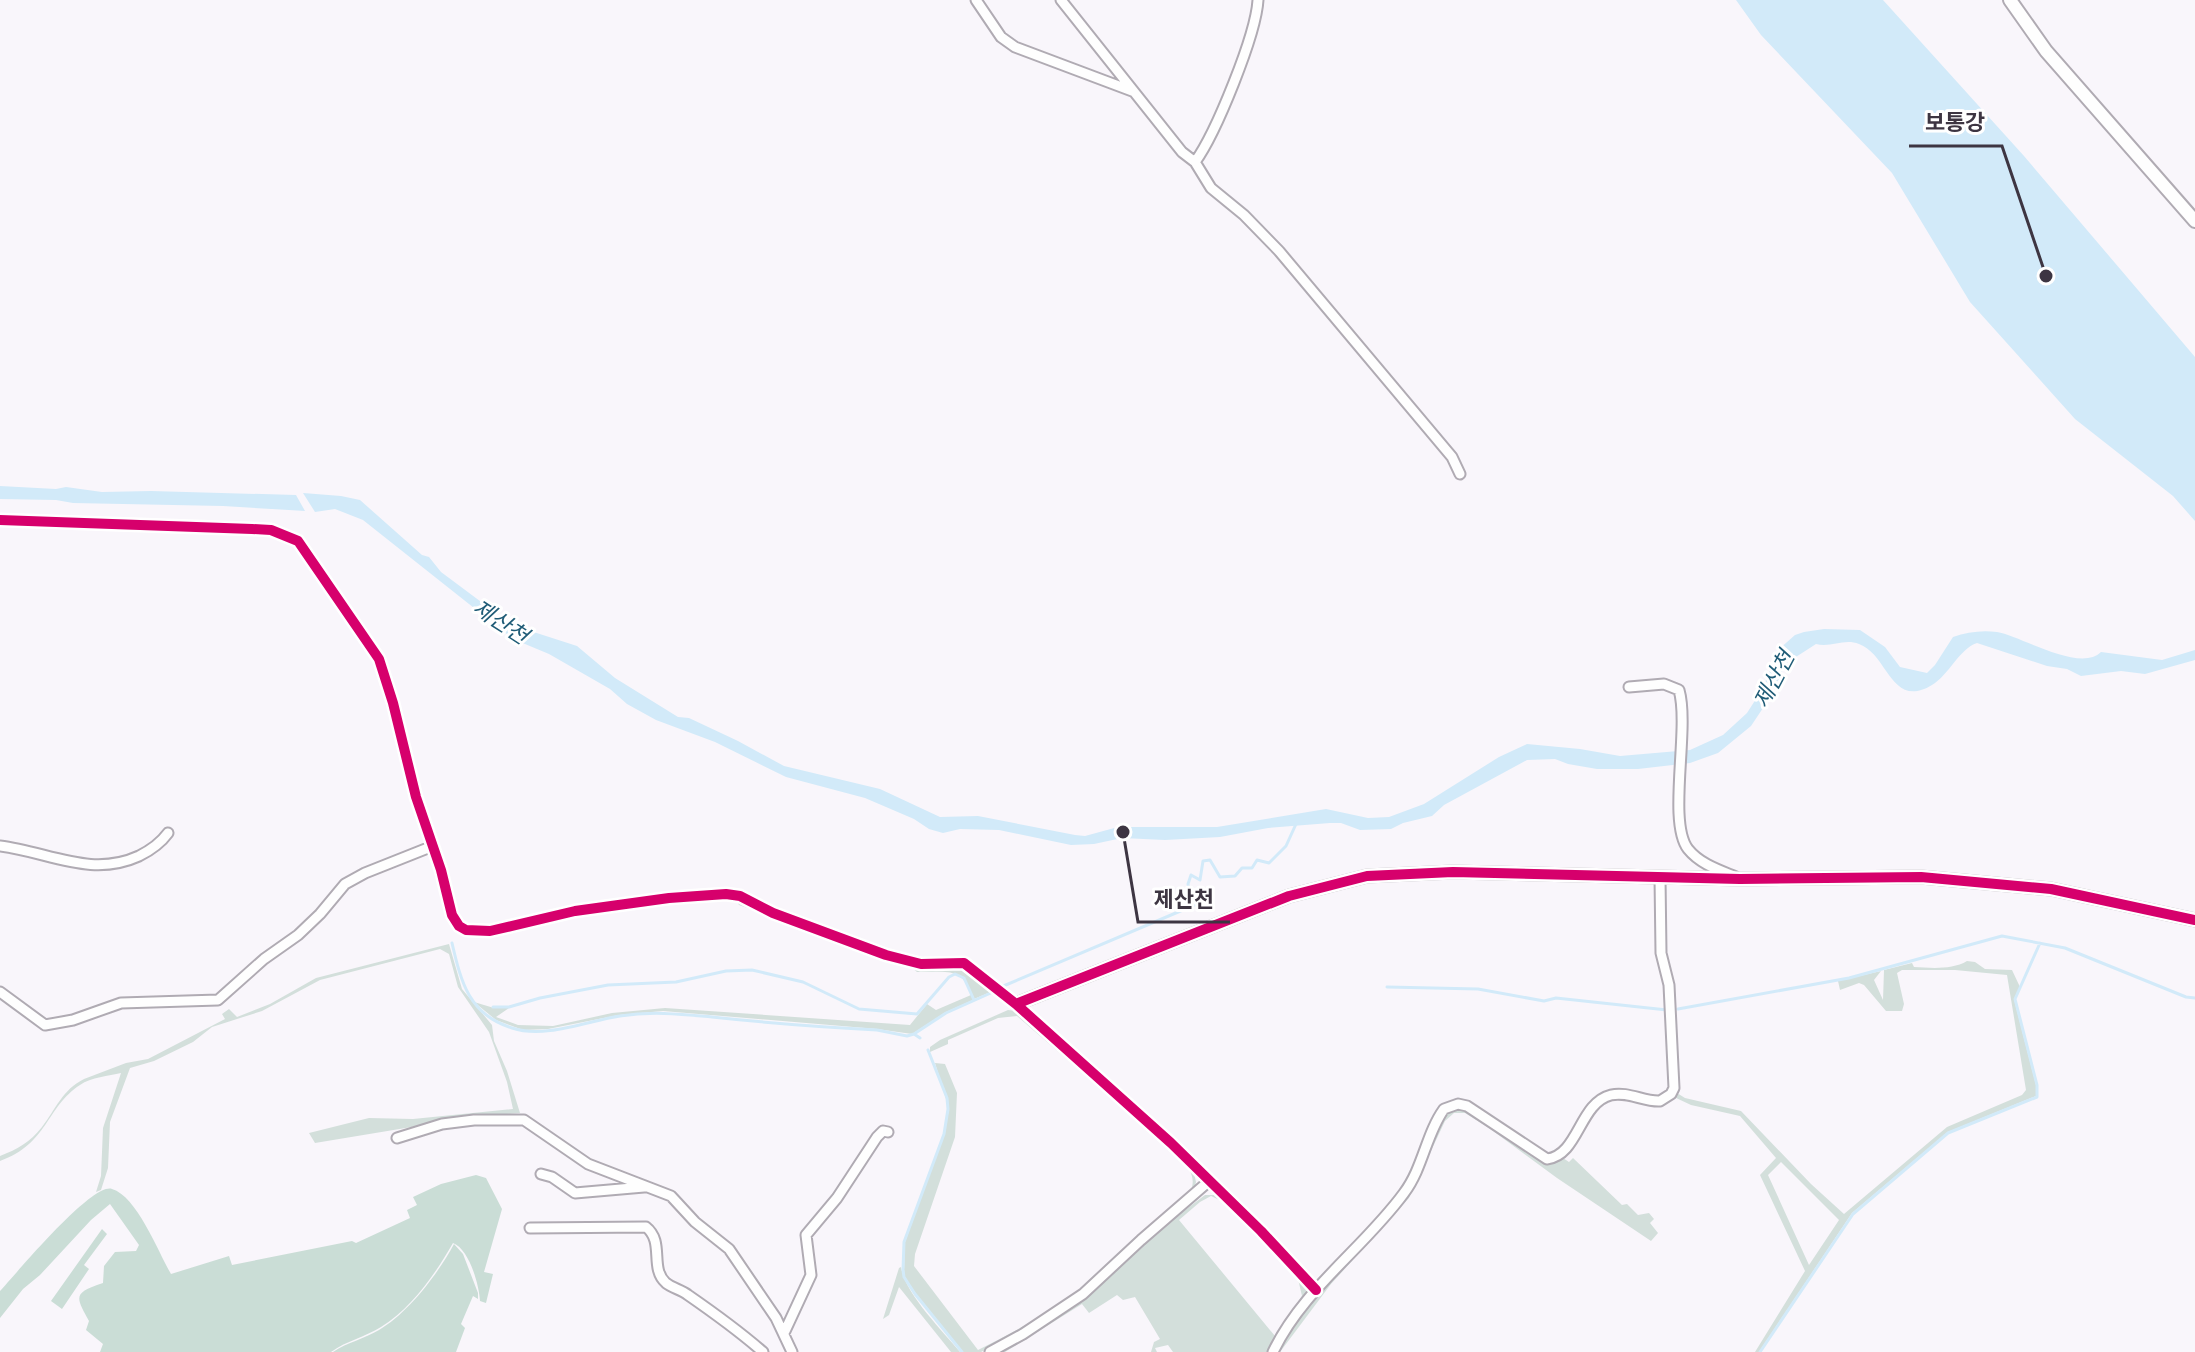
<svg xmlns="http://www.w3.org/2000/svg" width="2195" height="1352" font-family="'IBM Plex Sans','Noto Sans KR',sans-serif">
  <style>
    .green { fill: #d3dfdb; fill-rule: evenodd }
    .forest { fill: #caddd6 }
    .water { fill: #d2eaf9 }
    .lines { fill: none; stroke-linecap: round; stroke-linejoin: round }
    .stream { stroke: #d2eaf9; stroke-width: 3 }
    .minor-casing { stroke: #b0abb3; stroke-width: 13 }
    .tertiary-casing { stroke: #b0abb3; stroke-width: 15 }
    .secondary-casing { stroke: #b0abb3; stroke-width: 16 }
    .minor { stroke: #fefefe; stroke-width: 9 }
    .tertiary { stroke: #fefefe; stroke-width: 11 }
    .secondary { stroke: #fefefe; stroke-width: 12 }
    .cycleway-casing { stroke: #fff; stroke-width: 15 }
    .cycleway { stroke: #d6006c; stroke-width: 10 }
    .labels { text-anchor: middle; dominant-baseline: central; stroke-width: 6; stroke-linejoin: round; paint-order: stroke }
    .water-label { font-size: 22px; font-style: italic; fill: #205c77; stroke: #fff }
    .leader { fill: none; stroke: #3d3542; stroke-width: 3 }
    .callout-dot { fill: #3d3542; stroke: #fff; stroke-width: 3 }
    .callout-label { font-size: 22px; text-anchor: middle; font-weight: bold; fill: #3d3542; stroke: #fff; stroke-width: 6; stroke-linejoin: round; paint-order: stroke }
  </style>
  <rect width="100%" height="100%" fill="#f9f6fb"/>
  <path class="green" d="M 703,897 L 739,898 L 864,951 L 967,968 L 993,991 L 974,999 C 961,965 948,973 917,972 L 911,967 L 739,905 L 736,900 L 726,898 L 604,911 L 484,938 L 483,936 L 579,913 Z
    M 449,944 L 462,989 L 492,1025 L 494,1041 L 507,1071 L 520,1113 L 472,1117 L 315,1143 L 309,1133 L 369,1118 L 413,1119 L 513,1109 L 507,1082 L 489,1032 L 458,987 L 449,954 L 440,949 L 320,980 L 262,1011 L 212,1027 L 193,1042 L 154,1061 L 130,1068 L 110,1122 L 108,1168 L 101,1190 L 96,1192 L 101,1176 L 103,1128 L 121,1073 C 109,1076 91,1077 80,1085 C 46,1107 48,1144 0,1161 L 0,1156 C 18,1149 30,1142 42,1127 C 56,1109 62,1090 84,1079 L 126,1063 L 148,1059 L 225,1019 L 222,1014 L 229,1009 L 237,1017 L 270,1004 L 316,978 Z
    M 1967,961 L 1975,962 L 1985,969 L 2012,970 L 2020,987 L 2014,999 L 2036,1085 L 2036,1096 L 1948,1132 L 1852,1213 L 1759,1352 L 1755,1352 L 1805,1271 L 1760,1175 L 1776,1158 L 1740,1116 L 1691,1105 L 1674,1097 L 1677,1093 L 1685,1098 L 1741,1111 L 1811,1184 L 1844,1214 L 1947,1127 L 2022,1095 L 2026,1090 L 2007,975 L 1955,970 L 1902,970 L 1897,973 L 1904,1004 L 1902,1011 L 1886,1011 L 1864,985 L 1859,983 L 1840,990 L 1838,981 L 1881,971 L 1874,980 L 1883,1000 L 1884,970 L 1912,963 L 1914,967 C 1931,968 1952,970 1967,961 ZM 1781,1162 L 1839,1220 L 1809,1265 L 1768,1175 Z
    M 971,995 L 973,1000 L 946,1012 L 912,1034 L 877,1029 L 663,1011 L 619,1015 L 548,1029 L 523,1030 L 496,1020 L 474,1002 L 494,1008 L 509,1008 L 496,1017 L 518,1025 L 553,1026 L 612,1013 L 665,1008 L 910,1025 L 927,1004 L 936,1010 Z
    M 1008,1010 L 1016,1011 L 1033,1024 L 1193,1169 L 1196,1182 L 1194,1190 L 1091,1284 L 1018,1333 L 981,1352 L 963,1352 L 916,1294 L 905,1277 L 904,1270 L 905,1242 L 944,1135 L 949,1109 L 935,1063 L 945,1064 L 957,1093 L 955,1137 L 915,1254 L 914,1266 L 978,1350 C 1017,1330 1055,1311 1088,1283 C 1109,1265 1126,1245 1146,1228 C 1159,1217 1186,1203 1192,1187 C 1195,1176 1188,1167 1182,1159 L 1017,1016 L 998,1018 L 948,1040 L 948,1044 L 930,1052 L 930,1047 L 940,1040 Z
    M 1466,1107 L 1541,1157 L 1560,1156 L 1569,1162 L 1573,1158 L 1622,1205 L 1627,1204 L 1638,1215 L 1649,1213 L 1654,1219 L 1650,1223 L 1658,1233 L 1651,1241 L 1557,1178 L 1489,1128 L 1465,1113 L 1454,1113 L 1445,1121 L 1409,1198 L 1331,1284 L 1280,1352 L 1275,1352 L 1318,1292 L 1399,1204 L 1445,1111 Z
    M 1205,1195 L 1217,1195 L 1228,1201 L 1306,1285 L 1306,1297 L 1269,1352 L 1173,1352 L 1168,1345 L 1155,1348 L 1157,1352 L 1151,1352 L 1154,1342 L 1160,1339 L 1135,1297 L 1123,1300 L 1117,1295 L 1089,1313 L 1082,1304 L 1005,1352 L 998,1352 L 1046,1324 L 1096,1289 L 1156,1232 ZM 1211,1196 L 1230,1205 L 1298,1279 L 1302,1296 L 1275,1336 L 1179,1220 L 1200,1202 Z
    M 901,1267 C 905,1294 943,1331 960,1352 L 951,1352 L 899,1287 L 889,1315 L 883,1319 L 899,1268 Z"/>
  <path class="forest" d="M 476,1175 L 486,1178 L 502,1209 L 484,1272 L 493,1274 L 486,1303 L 480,1301 C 479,1284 469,1249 453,1243 C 436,1273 411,1309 381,1327 C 365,1337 346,1341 331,1352 L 100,1352 L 103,1344 L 86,1330 L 89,1321 C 76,1297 72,1293 103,1283 L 104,1266 L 115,1252 L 136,1251 L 139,1245 L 110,1204 L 91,1220 L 40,1275 L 23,1289 L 0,1318 L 0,1291 C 16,1274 92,1182 112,1189 C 137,1196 159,1254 171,1274 L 229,1256 L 232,1265 L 352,1241 L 356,1243 L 410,1218 L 407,1210 L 417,1205 L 413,1197 L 441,1184 Z
    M 102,1229 L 107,1234 L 84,1265 L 89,1269 L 62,1309 L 51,1301 Z
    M 454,1244 L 463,1254 L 478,1293 L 478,1299 L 473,1296 L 461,1324 L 465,1328 L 456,1352 L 333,1352 C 348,1342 364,1339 379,1330 C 408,1313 438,1274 454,1244 Z"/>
  <path class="water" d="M 1736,0 L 1883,0 L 2024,156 L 2195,357 L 2195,521 L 2173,496 L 2075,419 L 1970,302 L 1892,173 L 1761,35 Z
    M 0,486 L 56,489 L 66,487 L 102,492 L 151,491 L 296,495 L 305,511 L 223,506 L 73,503 L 56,500 L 0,499 Z
    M 303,493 L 341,496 L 360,500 L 422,555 L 429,557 L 441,572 L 500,616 L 515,626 L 577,646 L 615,678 L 678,717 L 689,718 L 738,741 L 784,766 L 880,789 L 940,817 L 978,816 L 1075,835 L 1085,836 L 1118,827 L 1217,827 L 1326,809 L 1368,818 L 1389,817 L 1424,804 L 1499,757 L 1527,744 L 1580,749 L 1620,756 L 1690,750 L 1723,735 L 1747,713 L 1763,688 L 1777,651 L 1795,635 L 1804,632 L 1824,629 L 1860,630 L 1885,647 L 1900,667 L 1927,673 L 1935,665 L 1953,637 C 1967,632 1982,630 1997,632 C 2021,636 2080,673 2101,652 L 2162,660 L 2195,650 L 2195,660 L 2145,674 L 2121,671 L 2081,676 L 2067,669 L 2047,666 L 1977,643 C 1959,649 1949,675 1932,685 C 1891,710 1888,654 1859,644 C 1844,638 1831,648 1816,644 L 1785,664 L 1775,690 L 1751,726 L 1718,753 L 1690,763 L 1638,769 L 1597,769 L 1568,764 L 1555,759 L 1527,760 L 1444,805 L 1432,816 L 1403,823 L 1391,829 L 1360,830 L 1341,823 L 1330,823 L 1268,828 L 1220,837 L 1165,840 L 1122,838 L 1094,844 L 1071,845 L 999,830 L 960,829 L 943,833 L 929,829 L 914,819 L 865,798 L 786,777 L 715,742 L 656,720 L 627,704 L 610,689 L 549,654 L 513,639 L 363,520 L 335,509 L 315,512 Z"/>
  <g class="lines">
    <path class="stream" d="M 452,943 C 461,982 469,1015 512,1028 C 545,1039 587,1021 620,1016 C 652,1011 680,1014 712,1017 C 767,1023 822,1027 877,1030 L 907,1036 L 914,1034
      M 1001,987 L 1197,904 L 1200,900 L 1190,894 L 1188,884 L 1191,875 L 1200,880 L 1203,861 L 1210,860 L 1220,877 L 1235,876 L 1242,868 L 1252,868 L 1257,860 L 1269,863 L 1286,846 L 1296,824
      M 1387,987 L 1478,989 L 1544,1001 L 1556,998 L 1667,1010
      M 493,1007 L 509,1007 L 540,998 L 608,985 L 676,982 L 726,971 L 752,970 L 803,982 L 859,1009 L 917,1014 L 949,977 L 955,974 L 964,978 L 974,1000
      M 1678,1009 L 1849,978 L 2002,936 L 2065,948 L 2186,997 L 2195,998
      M 920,1038 L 914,1034 L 946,1013 L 993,992
      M 928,1050 L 947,1098 L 948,1109 L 944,1134 L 904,1242 L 903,1270 L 904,1277 L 915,1294 L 962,1352
      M 1760,1352 L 1853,1214 L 1948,1133 L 2037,1097 L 2037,1085 L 2015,999 L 2040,943"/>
    <g class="minor-casing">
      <path id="minor" d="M 976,0 L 1001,37 L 1015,47 L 1132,91
        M 1061,0 L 1182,152 L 1195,162 L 1211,188 L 1244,215 L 1279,251 L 1452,457 L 1460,474
        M 1195,162 C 1216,133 1256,35 1258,0
        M 0,520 L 252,529 L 271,530 L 298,541 L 379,659 L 393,703 L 416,797 L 441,870 L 452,915 L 459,926 L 466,930 L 490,931 L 575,911 L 669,898 L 726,894 L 740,896 L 773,913 L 886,955 L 921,964 L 964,963 L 1016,1004 L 1171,1143 L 1261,1231 L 1316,1290
        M 1629,687 L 1664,684 L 1679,690 C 1690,728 1667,822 1688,849 C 1700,864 1719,870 1736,877
        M 0,846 C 49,852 91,878 139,856 C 151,850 160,844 168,833
        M 0,992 L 45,1025 L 73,1020 L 121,1003 L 218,1000 L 264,959 L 298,935 L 320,914 L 345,884 L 365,873 L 433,846
        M 397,1138 L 442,1124 L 474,1120 L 524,1120 L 588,1164 L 671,1196 L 695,1222 L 729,1249 L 776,1318 L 792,1352
        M 541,1174 L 552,1177 L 575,1193 L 644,1187
        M 530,1228 L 646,1227 C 665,1242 649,1268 666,1283 C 672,1288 682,1290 688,1295 C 714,1313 739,1331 763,1352
        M 785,1331 L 811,1275 L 806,1235 L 837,1198 L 877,1137 L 883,1131 L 888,1132
        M 990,1352 L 1023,1334 L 1083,1294 L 1141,1240 L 1208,1182
        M 1273,1352 C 1303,1289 1364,1248 1404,1193 C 1423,1168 1426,1134 1444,1109 L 1458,1104 L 1467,1106 L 1547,1159 C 1579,1155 1579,1103 1611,1095 C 1628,1091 1644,1102 1660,1101 L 1671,1094 L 1674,1088 L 1669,985 L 1661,953 L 1660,877"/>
    </g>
    <g class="tertiary-casing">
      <path id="tertiary" d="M 1016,1004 L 1289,896 L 1367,876 L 1453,872 L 1740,879 L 1921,877 L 2051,889 L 2195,920"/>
    </g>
    <g class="secondary-casing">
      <path id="secondary" d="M 2010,0 L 2046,51 L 2195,221"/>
    </g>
    <use href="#minor" class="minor"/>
    <use href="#tertiary" class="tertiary"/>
    <use href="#secondary" class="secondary"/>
    <g class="cycleway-casing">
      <path id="cycleway" d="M 0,520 L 252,529 L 271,530 L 298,541 L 379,659 L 393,703 L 416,797 L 441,870 L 452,915 L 459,926 L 466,930 L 490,931 L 575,911 L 669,898 L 726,894 L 740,896 L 773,913 L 886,955 L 921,964 L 964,963 L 1016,1004 L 1171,1143 L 1261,1231 L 1316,1290
        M 1016,1004 L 1289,896 L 1367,876 L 1453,872 L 1740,879 L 1921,877 L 2051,889 L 2195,920"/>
    </g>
    <use href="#cycleway" class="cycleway"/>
  </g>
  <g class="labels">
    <g class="water-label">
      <text transform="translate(501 621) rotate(33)">제산천</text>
      <text transform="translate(1773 679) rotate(-62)">제산천</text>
    </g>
  </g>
  <path class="leader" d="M2046 276L2002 146H1909M1123 832L1138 922H1230"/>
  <g class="callout-dot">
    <circle cx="2046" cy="276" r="8"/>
    <circle cx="1123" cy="832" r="8"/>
  </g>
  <g class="callout-label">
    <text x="1955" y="130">보통강</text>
    <text x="1184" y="907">제산천</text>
  </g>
</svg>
